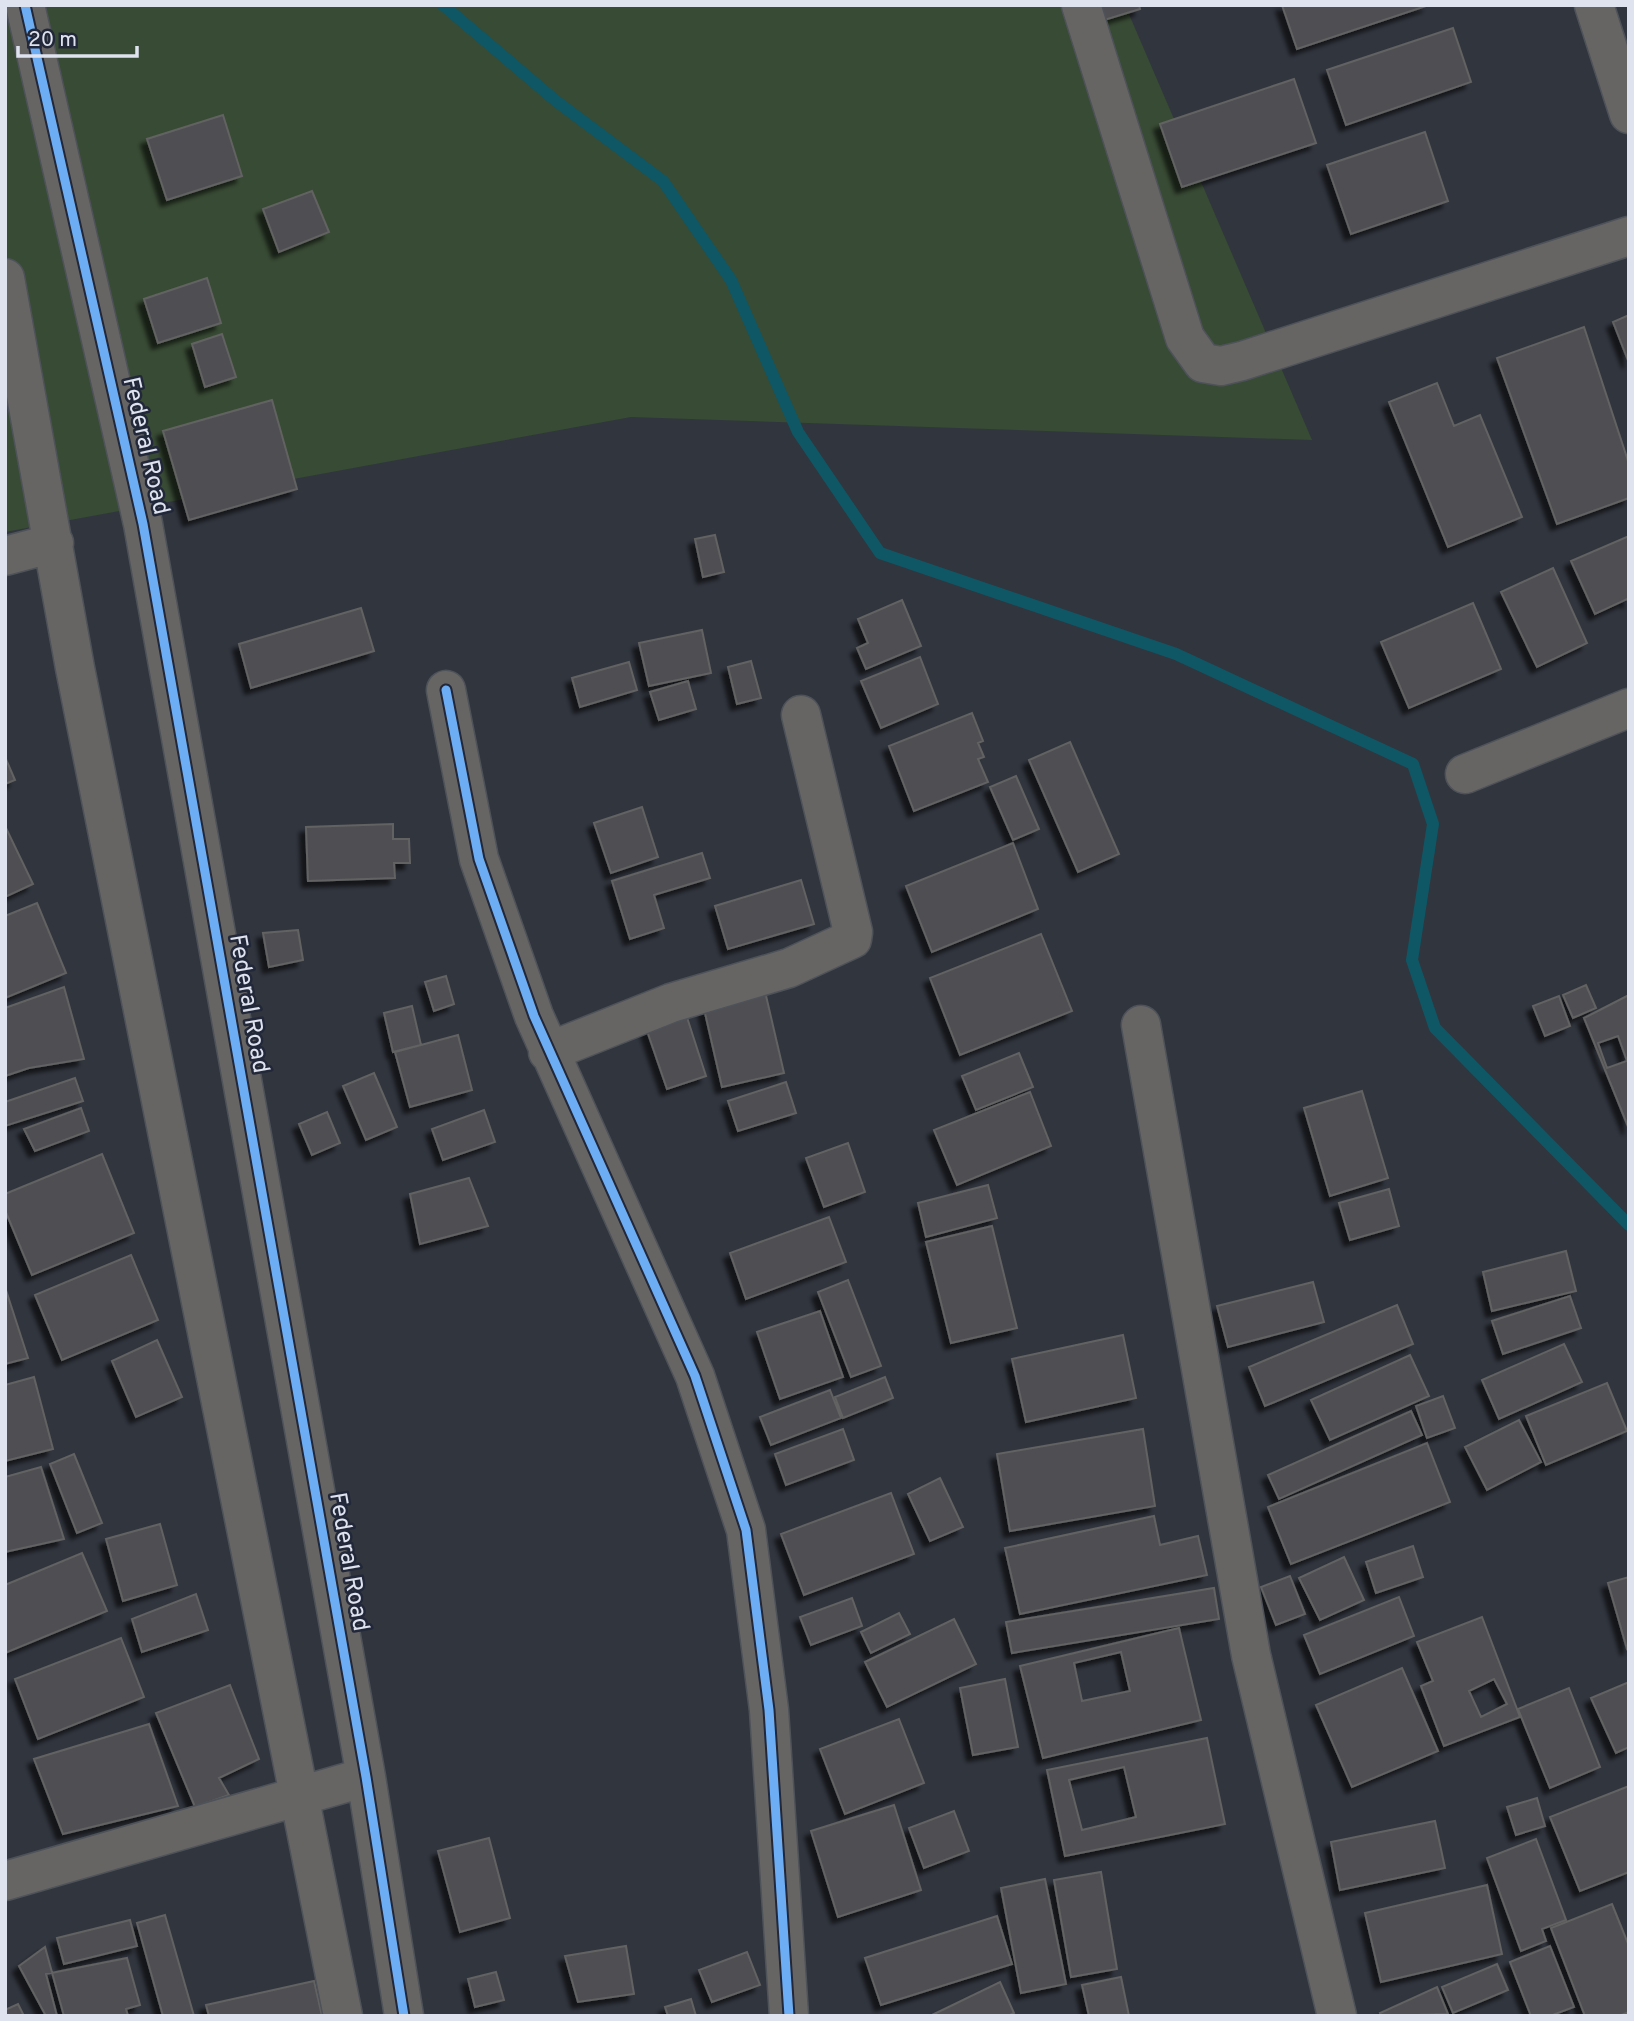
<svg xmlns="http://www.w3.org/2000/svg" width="1634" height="2021" font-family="Overpass,sans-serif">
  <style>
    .green { fill: #384b34 }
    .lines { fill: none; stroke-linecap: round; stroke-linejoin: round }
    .stream { stroke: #0f5765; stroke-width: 12 }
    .building { fill: #4f4f52; stroke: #626262; stroke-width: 2; fill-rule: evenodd; filter: url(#shadow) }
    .minor-casing { stroke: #4e5259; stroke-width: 41 }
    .minor { stroke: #676564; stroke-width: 38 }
    .cycleway-casing { stroke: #222839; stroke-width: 13 }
    .cycleway { stroke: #6dadf4; stroke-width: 9 }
    .labels { text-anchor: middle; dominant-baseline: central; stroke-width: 5; stroke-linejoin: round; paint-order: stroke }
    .street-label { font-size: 24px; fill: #dfe3ef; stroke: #222839 }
  </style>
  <defs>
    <filter id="shadow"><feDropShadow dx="-6" dy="6" stdDeviation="2" flood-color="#0009"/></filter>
  </defs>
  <rect width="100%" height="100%" fill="#31353e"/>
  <path class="green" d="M 5,5 L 1125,5 L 1312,440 L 631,417 L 5,532 Z"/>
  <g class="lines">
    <path class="stream" d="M 443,5 L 556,101 L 663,181 L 731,280 L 798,432 L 880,553 L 1176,654 L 1413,764 L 1433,824 L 1412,960 L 1435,1028 L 1629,1225"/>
  </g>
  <path class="building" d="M 1085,5 L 1139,5 L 1140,9 L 1091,24 Z
    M 1282,5 L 1429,5 L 1297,49 Z
    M 1453,28 L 1471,82 L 1346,125 L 1327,70 Z
    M 1294,79 L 1316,143 L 1182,187 L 1160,124 Z
    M 223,115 L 242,176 L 167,200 L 147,139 Z
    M 1425,132 L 1448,201 L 1351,234 L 1327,165 Z
    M 312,191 L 329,232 L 279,252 L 263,209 Z
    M 207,278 L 221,323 L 158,343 L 144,299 Z
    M 1629,315 L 1629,363 L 1613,322 Z
    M 1584,327 L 1629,464 L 1629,498 L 1557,524 L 1497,358 Z
    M 222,334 L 236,377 L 205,387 L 192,344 Z
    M 1437,383 L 1454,426 L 1480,415 L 1522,517 L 1448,547 L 1389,402 Z
    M 272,400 L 297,489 L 189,520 L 163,431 Z
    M 715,535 L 724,572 L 703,577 L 695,539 Z
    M 1629,536 L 1629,603 L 1627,599 L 1595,614 L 1571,561 Z
    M 1553,568 L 1587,643 L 1537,667 L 1501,592 Z
    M 902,600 L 921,646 L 866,669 L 857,648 L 868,643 L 858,619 Z
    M 1473,603 L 1501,669 L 1409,708 L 1381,642 Z
    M 361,608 L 374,651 L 251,688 L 239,644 Z
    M 702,630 L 711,673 L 649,686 L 639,643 Z
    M 920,657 L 938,704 L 881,728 L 861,681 Z
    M 751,661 L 761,698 L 737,704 L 728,667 Z
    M 629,662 L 637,690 L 580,707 L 572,678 Z
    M 688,681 L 696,709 L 659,720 L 650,692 Z
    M 972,713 L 983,741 L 978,743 L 984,757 L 978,759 L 988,782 L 914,811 L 889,746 Z
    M 1070,742 L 1119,854 L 1078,872 L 1029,760 Z
    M 5,757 L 15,780 L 5,784 Z
    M 1016,776 L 1039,829 L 1013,840 L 990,787 Z
    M 642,807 L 658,857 L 611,873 L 594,823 Z
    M 393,824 L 393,839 L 409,839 L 410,863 L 394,863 L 395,878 L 308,881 L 306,827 Z
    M 5,826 L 33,884 L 5,897 Z
    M 1013,843 L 1038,909 L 932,952 L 906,886 Z
    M 702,853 L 710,878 L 654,895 L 664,928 L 630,939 L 612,881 Z
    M 801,880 L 814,924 L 728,949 L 715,906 Z
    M 37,903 L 66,973 L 5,998 L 5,916 Z
    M 298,930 L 303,960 L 269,967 L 263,933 Z
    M 1041,934 L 1072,1011 L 960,1055 L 930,978 Z
    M 446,976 L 454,1004 L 434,1011 L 425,982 Z
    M 1586,985 L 1596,1008 L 1573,1018 L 1563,995 Z
    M 64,987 L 84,1059 L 29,1068 L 5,1076 L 5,1008 Z
    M 764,987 L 784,1073 L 722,1087 L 702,1000 Z
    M 1629,995 L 1629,1129 L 1584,1018 ZM 1618,1036 L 1627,1061 L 1607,1068 L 1598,1043 Z
    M 1559,996 L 1570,1026 L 1545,1036 L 1533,1006 Z
    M 683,1005 L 706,1076 L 667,1089 L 643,1019 Z
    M 412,1006 L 421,1045 L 393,1052 L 384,1013 Z
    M 458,1035 L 472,1090 L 410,1107 L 395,1052 Z
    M 1019,1053 L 1033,1087 L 976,1110 L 962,1076 Z
    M 374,1073 L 397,1127 L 366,1140 L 343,1086 Z
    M 75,1078 L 83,1101 L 5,1126 L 5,1102 Z
    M 786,1082 L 796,1113 L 738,1131 L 728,1101 Z
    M 1362,1091 L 1388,1178 L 1330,1196 L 1304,1108 Z
    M 1030,1092 L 1051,1146 L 957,1185 L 934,1130 Z
    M 81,1108 L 89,1131 L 35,1151 L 24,1129 Z
    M 484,1110 L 495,1142 L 443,1160 L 432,1129 Z
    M 327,1112 L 340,1143 L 312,1155 L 299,1124 Z
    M 848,1143 L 865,1192 L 824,1207 L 806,1158 Z
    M 102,1154 L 134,1233 L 32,1275 L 5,1210 L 5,1194 Z
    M 469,1178 L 488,1226 L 420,1244 L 410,1194 Z
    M 988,1185 L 997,1218 L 926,1237 L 918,1203 Z
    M 1389,1189 L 1399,1226 L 1350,1240 L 1339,1203 Z
    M 829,1217 L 846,1262 L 746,1299 L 730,1253 Z
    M 992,1226 L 1017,1328 L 951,1343 L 926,1242 Z
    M 1566,1251 L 1576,1291 L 1492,1311 L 1483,1272 Z
    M 131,1255 L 158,1320 L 62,1360 L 35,1295 Z
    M 848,1280 L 881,1366 L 851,1377 L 818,1292 Z
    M 1313,1282 L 1324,1322 L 1228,1347 L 1217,1306 Z
    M 5,1287 L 28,1358 L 5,1364 Z
    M 1570,1296 L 1581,1328 L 1503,1354 L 1492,1321 Z
    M 1397,1305 L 1413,1344 L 1265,1406 L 1249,1367 Z
    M 820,1311 L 843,1377 L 780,1399 L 757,1332 Z
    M 1123,1335 L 1136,1398 L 1026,1422 L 1012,1359 Z
    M 157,1340 L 182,1397 L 136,1417 L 112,1361 Z
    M 1564,1344 L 1582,1382 L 1499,1419 L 1482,1380 Z
    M 1410,1355 L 1429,1396 L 1330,1440 L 1311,1400 Z
    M 34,1377 L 53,1449 L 5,1461 L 5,1385 Z
    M 885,1377 L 893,1398 L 843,1418 L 835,1397 Z
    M 1607,1383 L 1627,1431 L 1546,1465 L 1526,1416 Z
    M 830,1390 L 841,1418 L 771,1445 L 760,1417 Z
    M 1443,1396 L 1455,1428 L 1427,1438 L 1416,1406 Z
    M 1411,1411 L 1422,1435 L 1279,1499 L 1268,1475 Z
    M 1519,1420 L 1541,1462 L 1487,1490 L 1465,1447 Z
    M 843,1429 L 854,1460 L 786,1485 L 775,1454 Z
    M 1143,1429 L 1155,1506 L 1010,1531 L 997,1454 Z
    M 1427,1443 L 1450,1502 L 1291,1564 L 1268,1507 Z
    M 74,1454 L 102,1523 L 77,1533 L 50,1464 Z
    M 41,1467 L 64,1539 L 5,1552 L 5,1477 Z
    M 940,1478 L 963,1527 L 930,1541 L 908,1494 Z
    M 891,1493 L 914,1554 L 804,1595 L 781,1534 Z
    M 1154,1516 L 1160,1545 L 1198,1536 L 1207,1575 L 1020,1614 L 1005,1548 Z
    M 160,1524 L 177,1585 L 123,1601 L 106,1539 Z
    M 1413,1546 L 1423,1577 L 1376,1593 L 1366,1562 Z
    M 82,1553 L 107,1611 L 5,1653 L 5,1585 Z
    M 1344,1557 L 1364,1600 L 1320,1620 L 1299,1578 Z
    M 1290,1576 L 1305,1614 L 1276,1625 L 1261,1587 Z
    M 1629,1577 L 1629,1648 L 1627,1649 L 1608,1583 Z
    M 1214,1588 L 1219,1619 L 1012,1653 L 1006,1622 Z
    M 196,1594 L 208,1630 L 142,1652 L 132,1619 Z
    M 1399,1597 L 1414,1636 L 1320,1674 L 1304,1635 Z
    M 852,1598 L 862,1626 L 811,1645 L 800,1617 Z
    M 899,1613 L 910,1634 L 871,1653 L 861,1632 Z
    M 1482,1617 L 1520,1717 L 1444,1746 L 1421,1686 L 1433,1681 L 1417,1642 ZM 1494,1679 L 1507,1704 L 1481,1717 L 1469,1691 Z
    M 954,1619 L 976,1664 L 887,1707 L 865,1662 Z
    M 1179,1628 L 1201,1720 L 1043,1758 L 1020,1666 ZM 1121,1652 L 1130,1691 L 1082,1701 L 1074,1663 Z
    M 121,1638 L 144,1697 L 38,1739 L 15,1679 Z
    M 1402,1668 L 1438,1751 L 1352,1787 L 1316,1705 Z
    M 1005,1679 L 1018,1747 L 973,1755 L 960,1688 Z
    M 1629,1682 L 1629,1747 L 1616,1753 L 1591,1698 Z
    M 230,1685 L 259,1759 L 219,1778 L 229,1795 L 195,1807 L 156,1713 Z
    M 1569,1688 L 1600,1767 L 1550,1788 L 1518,1709 Z
    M 899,1719 L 924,1783 L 845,1814 L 820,1749 Z
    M 149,1724 L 178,1806 L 63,1834 L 34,1759 Z
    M 1207,1738 L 1225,1824 L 1065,1856 L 1047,1770 ZM 1124,1767 L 1136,1817 L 1082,1830 L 1069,1780 Z
    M 1629,1786 L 1629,1872 L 1580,1891 L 1550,1817 Z
    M 1537,1798 L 1545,1826 L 1516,1835 L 1507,1807 Z
    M 894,1805 L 921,1890 L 838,1917 L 811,1831 Z
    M 954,1811 L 969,1851 L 924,1868 L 909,1828 Z
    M 1435,1821 L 1445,1868 L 1340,1890 L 1331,1842 Z
    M 489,1838 L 510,1918 L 460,1932 L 438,1851 Z
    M 1536,1839 L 1566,1920 L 1542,1929 L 1546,1941 L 1521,1951 L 1487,1858 Z
    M 1101,1872 L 1117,1969 L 1071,1977 L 1054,1880 Z
    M 1045,1879 L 1066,1984 L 1021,1993 L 1001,1888 Z
    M 1487,1885 L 1502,1954 L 1381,1982 L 1365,1913 Z
    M 1612,1904 L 1629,1946 L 1629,2012 L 1619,2016 L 1585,2016 L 1551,1928 Z
    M 165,1915 L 194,2016 L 163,2016 L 137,1923 Z
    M 997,1916 L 1012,1964 L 881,2005 L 865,1958 Z
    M 130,1920 L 137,1946 L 64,1964 L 57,1938 Z
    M 626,1946 L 634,1994 L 578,2002 L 565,1956 Z
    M 1550,1946 L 1574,2007 L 1550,2016 L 1531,2016 L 1510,1962 Z
    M 45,1947 L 64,2016 L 46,2016 L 19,1966 Z
    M 747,1952 L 760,1985 L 712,2002 L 699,1970 Z
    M 127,1958 L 140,2005 L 126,2009 L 128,2016 L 57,2016 L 46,1974 Z
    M 1497,1964 L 1508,1990 L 1453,2013 L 1442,1987 Z
    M 496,1972 L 504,2000 L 475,2007 L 468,1979 Z
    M 1121,1977 L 1129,2016 L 1089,2016 L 1082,1985 Z
    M 314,1981 L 322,2016 L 209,2016 L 206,2005 Z
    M 1000,1982 L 1014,2013 L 1008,2016 L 930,2016 Z
    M 1437,1987 L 1448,2014 L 1381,2016 L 1380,2013 Z
    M 691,1999 L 696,2016 L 668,2016 L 665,2007 Z
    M 18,2004 L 24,2016 L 5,2016 L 5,2010 Z"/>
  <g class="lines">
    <g class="minor-casing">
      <path id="minor" d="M 25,5 L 143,524 L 366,1777 L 404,2016
        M 1081,5 L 1185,338 L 1203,363 L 1221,366 L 1242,361 L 1629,236
        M 1594,5 L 1629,114
        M 5,278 L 75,668 L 343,2016
        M 5,556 L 54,543
        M 446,690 L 479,859 L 534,1016 L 695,1376 L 746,1530 L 769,1710 L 789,2016
        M 1465,774 L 1629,708
        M 1141,1025 L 1251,1655 L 1337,2016
        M 548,1052 L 671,1003 L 789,968 L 852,939 L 853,932 L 801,715
        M 5,1881 L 366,1777"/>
    </g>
    <use href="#minor" class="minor"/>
    <g class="cycleway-casing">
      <path id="cycleway" d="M 25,5 L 143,524 L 366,1777 L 404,2016
        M 446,690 L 479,859 L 534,1016 L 695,1376 L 746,1530 L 769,1710 L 789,2016"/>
    </g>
    <use href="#cycleway" class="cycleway"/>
  </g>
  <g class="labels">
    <g class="street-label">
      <text transform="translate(145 446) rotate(77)">Federal Road</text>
      <text transform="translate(248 1004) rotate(80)">Federal Road</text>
      <text transform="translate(348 1562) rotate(80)">Federal Road</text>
    </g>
  </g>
  <rect width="1634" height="2021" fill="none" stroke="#dfe3ef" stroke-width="14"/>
  <path d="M18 46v10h119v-10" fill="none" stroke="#dfe3ef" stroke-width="3.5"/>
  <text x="28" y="46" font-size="21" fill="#dfe3ef" stroke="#222839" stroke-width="5" paint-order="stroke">20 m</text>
</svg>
